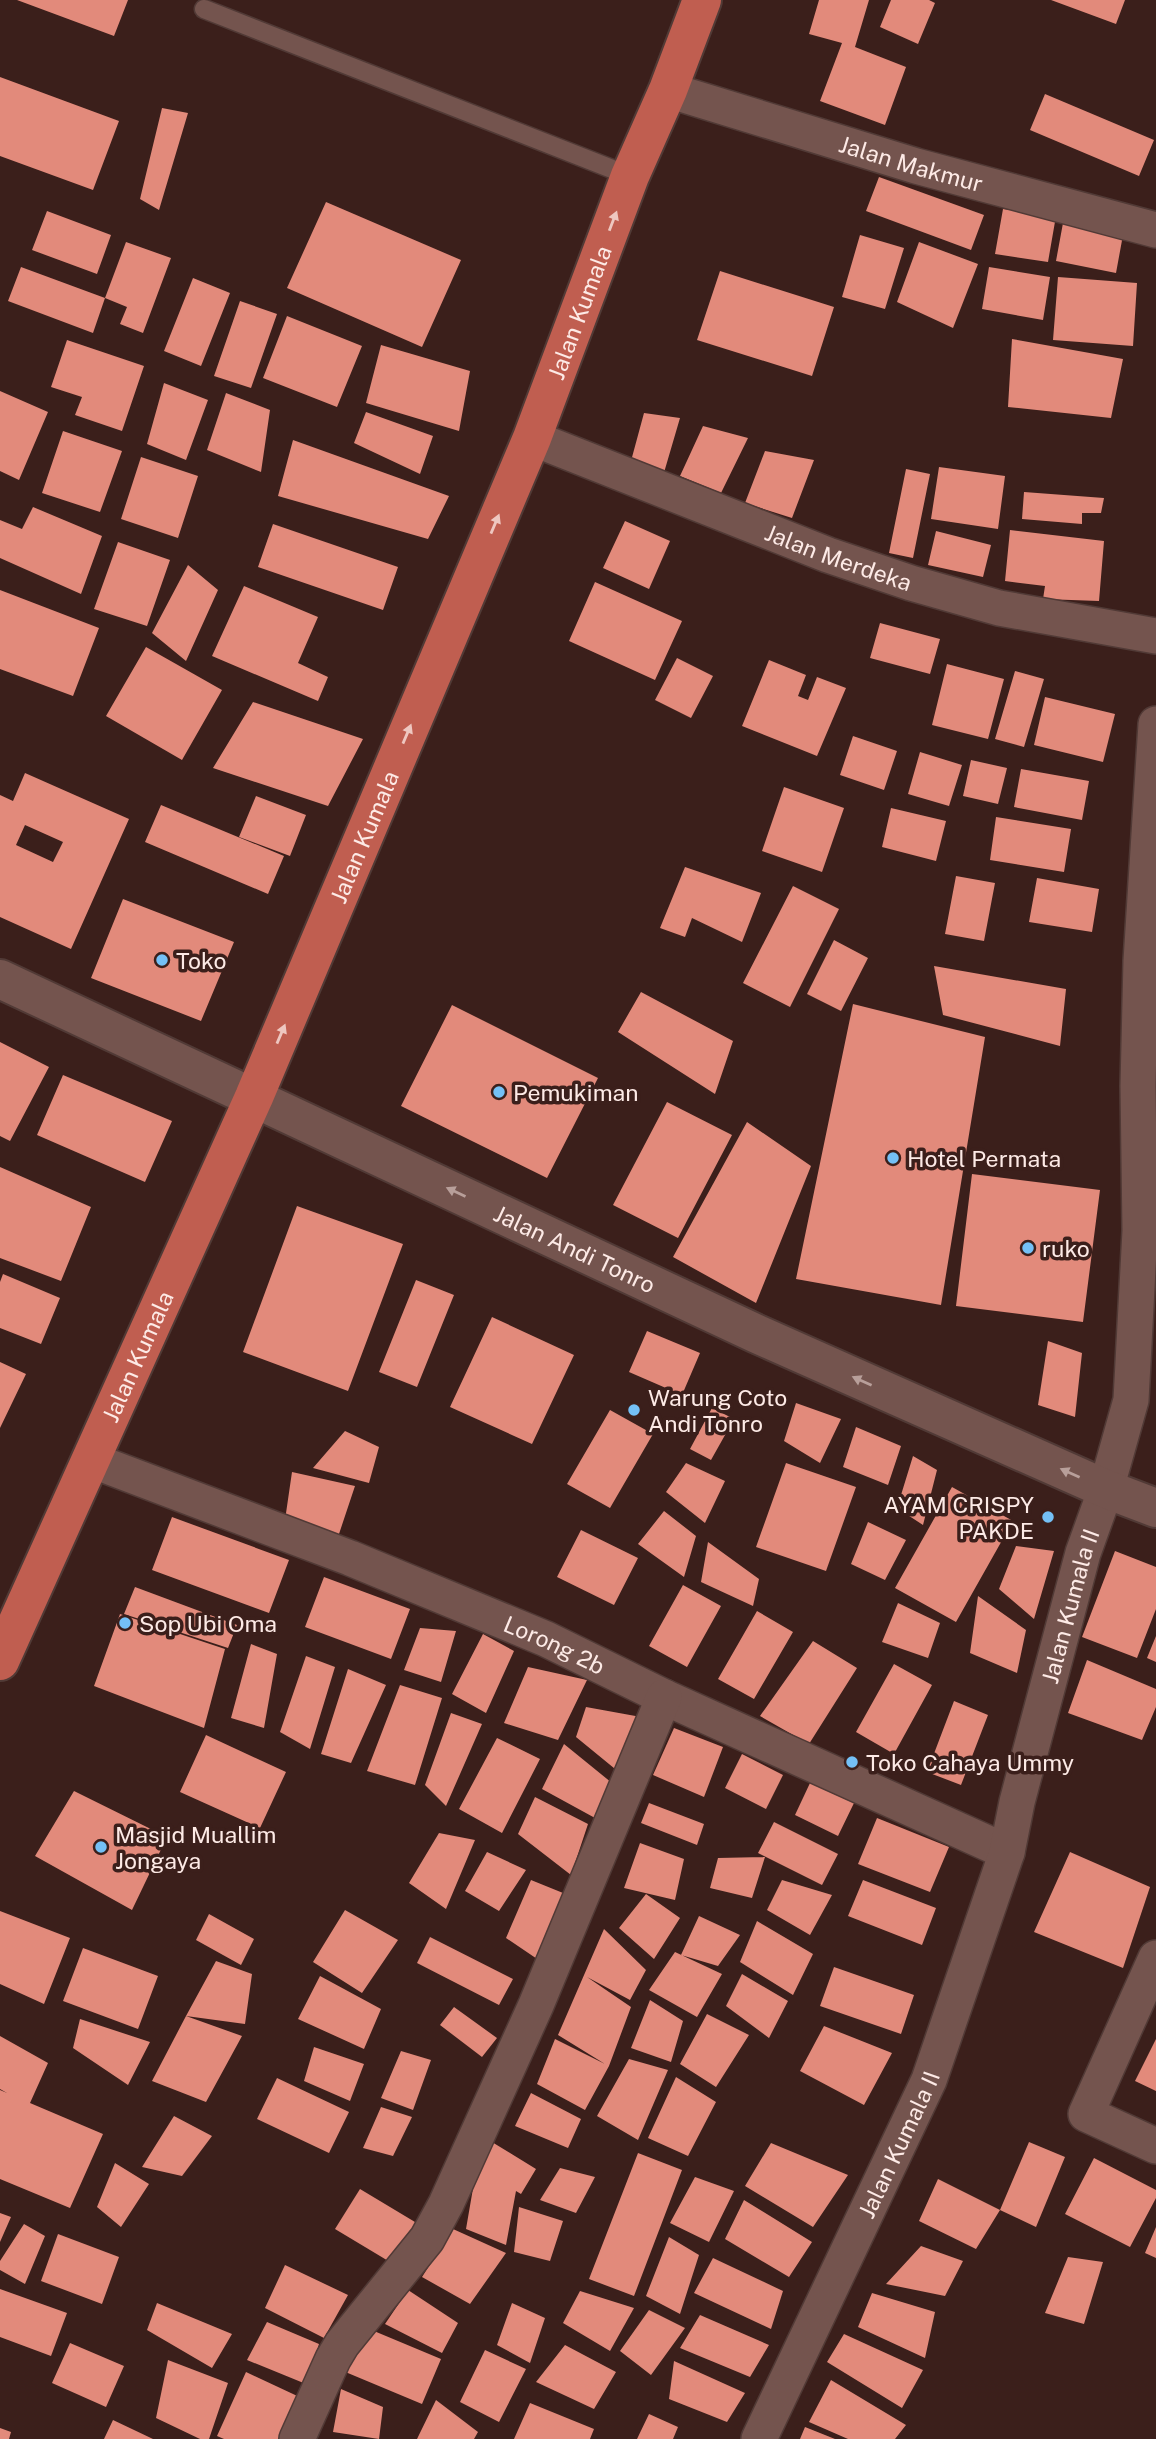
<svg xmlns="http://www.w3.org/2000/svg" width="1156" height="2439" font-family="'Public Sans',sans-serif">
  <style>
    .building { fill: #e28a7b; fill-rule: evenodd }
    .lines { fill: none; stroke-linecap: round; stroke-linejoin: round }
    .lane-casing { stroke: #513a36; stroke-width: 21 }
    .street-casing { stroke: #513a36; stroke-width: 38 }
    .secondary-casing { stroke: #513a36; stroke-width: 42 }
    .primary-casing { stroke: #513a36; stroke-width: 42 }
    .lane { stroke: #74544e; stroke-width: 18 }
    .street { stroke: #74544e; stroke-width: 35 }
    .secondary { stroke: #74544e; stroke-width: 38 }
    .primary { stroke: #c05e50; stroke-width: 38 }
    .oneway { fill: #eec7c0 }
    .oneway2 { fill: #b89f9a }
    .poi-dot { fill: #74c0f6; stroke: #3b1f1b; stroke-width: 2.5 }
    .labels { text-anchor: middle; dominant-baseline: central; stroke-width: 7; stroke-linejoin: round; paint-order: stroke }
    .street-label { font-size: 23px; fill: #fdeae6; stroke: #3b1f1b }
    .poi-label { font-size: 23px; fill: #fdeae6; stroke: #3b1f1b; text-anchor: start }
  </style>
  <rect width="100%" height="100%" fill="#3b1f1b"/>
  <path class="building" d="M 17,0 L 128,0 L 114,36 Z
    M 819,0 L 869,0 L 855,47 L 906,67 L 885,125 L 820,101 L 842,43 L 809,34 Z
    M 891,0 L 929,0 L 935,3 L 918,44 L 880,27 Z
    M 1051,0 L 1125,0 L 1116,24 Z
    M 0,77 L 119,121 L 93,190 L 0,156 Z
    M 1045,94 L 1154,140 L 1139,176 L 1030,130 Z
    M 162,108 L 188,113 L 159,210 L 140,199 Z
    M 879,177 L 984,215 L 971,250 L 866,211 Z
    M 326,202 L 461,260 L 422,347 L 287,288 Z
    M 1003,209 L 1056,216 L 1048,262 L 995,254 Z
    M 47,211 L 111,235 L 97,274 L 32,250 Z
    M 1063,223 L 1123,235 L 1116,273 L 1056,261 Z
    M 860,235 L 904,248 L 885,309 L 842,297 Z
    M 126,242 L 171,258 L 143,333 L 120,324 L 127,307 L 105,298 Z
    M 919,242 L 978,264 L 953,328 L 897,302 Z
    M 21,267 L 105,298 L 93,333 L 8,301 Z
    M 989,267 L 1050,277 L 1043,320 L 982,309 Z
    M 720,271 L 834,307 L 812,376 L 697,340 Z
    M 1058,277 L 1137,283 L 1133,346 L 1053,340 Z
    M 193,278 L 230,293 L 201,366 L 164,351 Z
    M 240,301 L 277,314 L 251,388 L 214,376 Z
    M 287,316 L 362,346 L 337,407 L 263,378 Z
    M 1012,339 L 1123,359 L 1111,418 L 1008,407 Z
    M 67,340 L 144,366 L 122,431 L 75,415 L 82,397 L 51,387 Z
    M 381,345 L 470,371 L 459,431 L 366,403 Z
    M 164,383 L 208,400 L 186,460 L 147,444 Z
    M 0,391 L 48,412 L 19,480 L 0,471 Z
    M 226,393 L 270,410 L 261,472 L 207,450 Z
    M 366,412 L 433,436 L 420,474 L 354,443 Z
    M 644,413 L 680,418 L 663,476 L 631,461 Z
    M 703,426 L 748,438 L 721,493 L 680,476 Z
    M 63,431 L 122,451 L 100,512 L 42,493 Z
    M 293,440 L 449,496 L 428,539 L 278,496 Z
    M 765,451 L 814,460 L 792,518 L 745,503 Z
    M 141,457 L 198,476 L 178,538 L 121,519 Z
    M 939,467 L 1005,476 L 998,529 L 931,519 Z
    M 906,469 L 930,474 L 913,558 L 889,553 Z
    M 1024,492 L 1104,498 L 1101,513 L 1082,513 L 1082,524 L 1022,519 Z
    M 33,507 L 102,536 L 81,594 L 0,558 L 0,520 L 22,529 Z
    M 625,521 L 670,541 L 649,589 L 603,568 Z
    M 273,524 L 398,567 L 383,610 L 258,567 Z
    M 1010,530 L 1104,541 L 1099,601 L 1043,599 L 1045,586 L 1005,581 Z
    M 936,531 L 991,545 L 983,577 L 928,565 Z
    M 118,542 L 170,560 L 147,626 L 94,609 Z
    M 188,565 L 218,590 L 186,661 L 152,633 Z
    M 595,582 L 682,621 L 655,680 L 569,641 Z
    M 244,586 L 318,617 L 298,663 L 328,677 L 318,701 L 212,656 Z
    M 0,590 L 99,628 L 73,696 L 0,669 Z
    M 880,623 L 940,639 L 930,674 L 870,658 Z
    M 146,647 L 222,690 L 182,760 L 106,716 Z
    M 677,658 L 713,676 L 691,718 L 655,700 Z
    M 769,660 L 806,675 L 798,696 L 808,700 L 817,677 L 846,688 L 817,756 L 742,726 Z
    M 947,664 L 1004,679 L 988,739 L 932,725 Z
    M 1015,671 L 1044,679 L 1024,747 L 995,739 Z
    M 1045,697 L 1115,714 L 1103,762 L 1034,745 Z
    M 253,702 L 363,739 L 328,806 L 213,768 Z
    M 853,736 L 897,751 L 884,790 L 840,775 Z
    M 920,752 L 962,765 L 949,806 L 908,794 Z
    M 971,760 L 1007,768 L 998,804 L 963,796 Z
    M 1021,769 L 1089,781 L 1082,820 L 1014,807 Z
    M 25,773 L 129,819 L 71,949 L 0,917 L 0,795 L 13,801 ZM 25,825 L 63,842 L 53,862 L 16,845 Z
    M 784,787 L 844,808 L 822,872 L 762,851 Z
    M 256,796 L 306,815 L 290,856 L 239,837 Z
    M 161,805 L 284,856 L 268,894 L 145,842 Z
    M 891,808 L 946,821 L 936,861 L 882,847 Z
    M 996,817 L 1071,829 L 1064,872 L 990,860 Z
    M 685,867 L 761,893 L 742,942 L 692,918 L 685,937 L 660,928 Z
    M 956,876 L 995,883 L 984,941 L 945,934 Z
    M 1037,878 L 1099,889 L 1092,932 L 1029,922 Z
    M 793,886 L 839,909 L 790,1007 L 743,983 Z
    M 123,899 L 234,942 L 201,1021 L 91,978 Z
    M 834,940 L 868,958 L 841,1011 L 807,994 Z
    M 934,966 L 1066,989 L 1060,1046 L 943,1015 Z
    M 641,992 L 733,1041 L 715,1094 L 618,1032 Z
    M 853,1004 L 985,1037 L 941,1305 L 796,1279 Z
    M 452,1005 L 598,1078 L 547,1178 L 401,1106 Z
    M 0,1042 L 49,1067 L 10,1141 L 0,1136 Z
    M 63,1075 L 172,1121 L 145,1182 L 37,1135 Z
    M 667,1102 L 732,1135 L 678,1238 L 613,1205 Z
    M 747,1122 L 811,1166 L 756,1303 L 673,1257 Z
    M 0,1167 L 91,1207 L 61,1281 L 0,1258 Z
    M 972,1174 L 1100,1190 L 1083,1322 L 956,1306 Z
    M 297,1206 L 403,1244 L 348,1391 L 243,1352 Z
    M 3,1274 L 60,1298 L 41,1344 L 0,1328 L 0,1282 Z
    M 416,1280 L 454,1295 L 417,1387 L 379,1372 Z
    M 492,1317 L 574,1355 L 532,1444 L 450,1407 Z
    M 647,1331 L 700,1353 L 682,1395 L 629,1372 Z
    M 1048,1341 L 1082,1353 L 1075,1417 L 1038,1405 Z
    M 0,1362 L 26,1374 L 0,1428 Z
    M 796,1403 L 841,1419 L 820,1463 L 784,1441 Z
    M 712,1408 L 734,1419 L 711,1460 L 690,1449 Z
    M 610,1410 L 653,1434 L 610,1508 L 567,1484 Z
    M 856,1427 L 901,1446 L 888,1485 L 843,1467 Z
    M 345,1431 L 379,1447 L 369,1483 L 313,1468 Z
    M 913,1456 L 937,1470 L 923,1525 L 897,1508 Z
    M 686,1463 L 725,1481 L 705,1523 L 666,1492 Z
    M 786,1463 L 856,1487 L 826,1571 L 756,1547 Z
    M 292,1472 L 355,1486 L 337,1540 L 285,1520 Z
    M 952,1487 L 1013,1521 L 956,1622 L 895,1588 Z
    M 664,1511 L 696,1536 L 684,1577 L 638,1544 Z
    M 172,1517 L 289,1560 L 269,1613 L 152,1570 Z
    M 868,1522 L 906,1540 L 885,1580 L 851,1564 Z
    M 581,1530 L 638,1558 L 614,1605 L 557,1577 Z
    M 708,1542 L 759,1579 L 753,1606 L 701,1582 Z
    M 1016,1546 L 1054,1551 L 1034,1619 L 999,1589 Z
    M 1115,1551 L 1156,1567 L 1156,1609 L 1137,1658 L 1082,1637 Z
    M 324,1577 L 410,1609 L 391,1659 L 305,1627 Z
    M 683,1585 L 721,1606 L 687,1667 L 649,1646 Z
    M 135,1587 L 237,1625 L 228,1648 L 124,1614 Z
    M 978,1596 L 1026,1630 L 1017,1673 L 970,1653 Z
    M 898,1603 L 940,1623 L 928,1658 L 882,1642 Z
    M 757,1611 L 793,1632 L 754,1699 L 718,1679 Z
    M 120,1614 L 225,1649 L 204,1728 L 94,1686 Z
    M 420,1628 L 456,1631 L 441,1682 L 404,1670 Z
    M 483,1634 L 514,1651 L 486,1713 L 452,1694 Z
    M 1156,1636 L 1156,1662 L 1147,1658 Z
    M 813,1641 L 857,1668 L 809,1744 L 760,1716 Z
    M 251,1644 L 277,1654 L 264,1728 L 231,1718 Z
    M 306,1656 L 335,1667 L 310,1749 L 280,1732 Z
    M 1087,1660 L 1156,1689 L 1156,1707 L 1142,1740 L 1068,1713 Z
    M 894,1664 L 932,1685 L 894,1754 L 856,1732 Z
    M 528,1667 L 587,1680 L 558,1740 L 504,1723 Z
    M 348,1669 L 386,1685 L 351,1763 L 321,1754 Z
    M 400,1685 L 442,1698 L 415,1785 L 367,1771 Z
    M 954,1701 L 988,1715 L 961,1785 L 927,1772 Z
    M 586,1707 L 641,1717 L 620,1773 L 576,1737 Z
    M 451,1713 L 482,1724 L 446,1806 L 425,1785 Z
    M 674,1728 L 723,1747 L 704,1797 L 653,1775 Z
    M 206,1735 L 286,1772 L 260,1828 L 180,1792 Z
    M 497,1738 L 540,1759 L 502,1833 L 459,1809 Z
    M 564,1744 L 612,1783 L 595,1818 L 542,1789 Z
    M 742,1754 L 783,1775 L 766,1809 L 725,1788 Z
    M 810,1783 L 854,1803 L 838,1836 L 795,1815 Z
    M 74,1791 L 167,1837 L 132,1910 L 35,1856 Z
    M 535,1797 L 588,1824 L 571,1875 L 518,1834 Z
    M 649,1803 L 704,1824 L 697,1845 L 641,1823 Z
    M 877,1818 L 949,1847 L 930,1892 L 858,1864 Z
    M 774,1822 L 838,1854 L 822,1885 L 758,1853 Z
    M 439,1833 L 475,1840 L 446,1909 L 409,1883 Z
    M 640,1843 L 684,1859 L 675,1900 L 624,1888 Z
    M 487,1852 L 526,1870 L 499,1911 L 465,1891 Z
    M 1070,1852 L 1150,1887 L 1123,1968 L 1034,1932 Z
    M 765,1857 L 752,1898 L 710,1888 L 718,1858 Z
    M 531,1880 L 568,1895 L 546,1965 L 506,1938 Z
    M 782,1880 L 832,1895 L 810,1935 L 767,1910 Z
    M 863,1880 L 936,1908 L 922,1945 L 848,1916 Z
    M 646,1894 L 680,1918 L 654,1959 L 619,1928 Z
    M 345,1910 L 398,1940 L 362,1993 L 313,1962 Z
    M 0,1911 L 70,1938 L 44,2004 L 0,1984 Z
    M 209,1914 L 254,1939 L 241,1965 L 196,1940 Z
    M 699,1916 L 740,1935 L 718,1966 L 681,1955 Z
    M 757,1921 L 813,1954 L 793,1995 L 740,1962 Z
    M 604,1929 L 646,1970 L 630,2000 L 587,1977 L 631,2007 L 609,2066 L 585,2110 L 537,2084 L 555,2039 L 605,2064 L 558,2035 Z
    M 430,1937 L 513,1979 L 499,2005 L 417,1963 Z
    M 83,1948 L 158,1976 L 138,2029 L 63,2001 Z
    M 675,1952 L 722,1974 L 697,2017 L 649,1990 Z
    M 216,1961 L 252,1974 L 245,2024 L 186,2016 Z
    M 834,1967 L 914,1995 L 901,2034 L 820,2006 Z
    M 742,1974 L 788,2001 L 769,2038 L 726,2006 Z
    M 320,1976 L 381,2009 L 364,2049 L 298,2019 Z
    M 650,2000 L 683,2021 L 671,2062 L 631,2048 Z
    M 454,2007 L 497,2038 L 482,2057 L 440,2025 Z
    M 707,2014 L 749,2035 L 716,2087 L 680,2064 Z
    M 186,2016 L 242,2036 L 206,2102 L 152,2081 Z
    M 80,2019 L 150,2042 L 128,2085 L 73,2048 Z
    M 824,2026 L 892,2053 L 864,2105 L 800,2071 Z
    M 0,2036 L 48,2063 L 30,2103 L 103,2134 L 70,2208 L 0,2179 L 0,2090 L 7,2093 L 0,2089 Z
    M 1156,2039 L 1156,2091 L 1135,2081 Z
    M 314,2047 L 364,2064 L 350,2101 L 304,2081 Z
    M 401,2051 L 431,2060 L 413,2110 L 381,2098 Z
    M 629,2059 L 668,2070 L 638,2140 L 597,2116 Z
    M 676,2077 L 716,2102 L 688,2156 L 648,2138 Z
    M 277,2078 L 349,2112 L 329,2153 L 257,2119 Z
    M 531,2093 L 581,2119 L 568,2148 L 515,2126 Z
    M 381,2107 L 412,2117 L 393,2156 L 363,2148 Z
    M 174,2116 L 212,2136 L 182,2176 L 142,2167 Z
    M 487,2139 L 536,2169 L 521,2194 L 516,2191 L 506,2245 L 466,2229 L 476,2171 Z
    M 1029,2142 L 1065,2157 L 1036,2227 L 1000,2210 Z
    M 771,2143 L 848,2175 L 813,2227 L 745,2186 Z
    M 638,2153 L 682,2170 L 634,2296 L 589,2279 Z
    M 1094,2158 L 1156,2190 L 1156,2198 L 1130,2247 L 1065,2214 Z
    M 115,2163 L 149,2184 L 121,2227 L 97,2207 Z
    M 560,2168 L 595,2177 L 576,2213 L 540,2200 Z
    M 695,2177 L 734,2191 L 709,2242 L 670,2223 Z
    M 938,2179 L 1000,2210 L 976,2249 L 919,2221 Z
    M 360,2189 L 420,2225 L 395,2265 L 335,2229 Z
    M 744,2200 L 812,2242 L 789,2277 L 725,2239 Z
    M 519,2207 L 563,2221 L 550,2261 L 514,2252 Z
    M 0,2213 L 11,2217 L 0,2242 Z
    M 24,2224 L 45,2236 L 25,2284 L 0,2270 L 0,2261 Z
    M 1156,2227 L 1156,2258 L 1145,2253 Z
    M 453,2229 L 506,2253 L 470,2304 L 422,2277 Z
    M 58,2234 L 119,2257 L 102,2304 L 41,2281 Z
    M 669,2237 L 699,2255 L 680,2314 L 646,2296 Z
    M 921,2246 L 963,2261 L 945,2296 L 886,2284 Z
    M 1068,2257 L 1103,2262 L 1084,2324 L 1045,2313 Z
    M 713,2258 L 783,2291 L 771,2329 L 694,2293 Z
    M 285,2265 L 348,2295 L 324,2338 L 265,2308 Z
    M 0,2289 L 67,2313 L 51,2356 L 0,2337 Z
    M 408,2290 L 458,2323 L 442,2353 L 385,2324 Z
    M 580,2291 L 634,2308 L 610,2351 L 563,2323 Z
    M 872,2293 L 935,2312 L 925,2358 L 858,2327 Z
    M 157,2303 L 232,2334 L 212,2368 L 147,2330 Z
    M 512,2303 L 545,2318 L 530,2363 L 497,2345 Z
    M 649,2310 L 685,2328 L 651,2375 L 620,2351 Z
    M 700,2315 L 769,2345 L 750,2377 L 680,2348 Z
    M 267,2322 L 319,2344 L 306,2384 L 247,2360 Z
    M 362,2326 L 441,2359 L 422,2404 L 343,2371 Z
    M 844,2334 L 923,2370 L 902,2408 L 827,2362 Z
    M 70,2343 L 124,2366 L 106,2407 L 52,2383 Z
    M 565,2345 L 616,2372 L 594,2409 L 536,2382 Z
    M 485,2350 L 526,2369 L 499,2422 L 460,2402 Z
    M 168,2360 L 228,2383 L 209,2439 L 200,2439 L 156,2418 Z
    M 674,2361 L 745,2393 L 727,2422 L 669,2399 Z
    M 246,2372 L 308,2401 L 290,2439 L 224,2439 L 217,2436 Z
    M 831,2380 L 906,2425 L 895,2439 L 848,2439 L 809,2422 Z
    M 341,2389 L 383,2407 L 379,2439 L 333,2432 Z
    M 436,2400 L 478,2432 L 474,2439 L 417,2439 Z
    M 530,2403 L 594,2429 L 590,2439 L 514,2439 Z
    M 649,2414 L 678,2427 L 673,2439 L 637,2439 Z
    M 113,2420 L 153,2439 L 104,2439 Z
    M 805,2427 L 835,2439 L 800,2439 Z
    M 0,2428 L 11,2432 L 9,2439 L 0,2439 Z"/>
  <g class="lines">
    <g class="lane-casing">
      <path id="lane" d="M 204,9 L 630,176"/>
    </g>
    <g class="street-casing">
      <g id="street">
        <path id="s1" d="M 668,90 L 916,166 L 1156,230"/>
        <path id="s2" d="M 532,438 L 828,555 L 911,583 L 999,608 L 1156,636"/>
        <path id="s3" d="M 91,1460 L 350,1558 L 546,1639 L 664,1697 L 1007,1852"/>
        <path d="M 1156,1958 L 1086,2114 L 1156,2146"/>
        <path d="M 297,2439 L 333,2359 L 342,2344 L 427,2239 L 446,2204 L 536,2005 L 664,1697"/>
        <path id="s4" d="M 759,2439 L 929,2080 L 1007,1852 L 1017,1802 L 1083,1553 L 1106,1489 L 1131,1400 L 1140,1231 L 1138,1086 L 1141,961 L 1156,724"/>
      </g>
    </g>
    <g class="secondary-casing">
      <g id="secondary">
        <path id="s5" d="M 0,979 L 757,1334 L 1106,1489 L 1156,1508"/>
      </g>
    </g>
    <g class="primary-casing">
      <g id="primary">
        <path id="s6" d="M 0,1661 L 254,1097 L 532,438 L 630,176 L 668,90 L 702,0"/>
      </g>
    </g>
    <use href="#lane" class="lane"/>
    <use href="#street" class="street"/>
    <use href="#secondary" class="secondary"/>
    <use href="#primary" class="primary"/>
  </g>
  <defs><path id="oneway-solid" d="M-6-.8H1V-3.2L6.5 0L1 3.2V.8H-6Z" transform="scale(1.75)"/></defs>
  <g class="oneway">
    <use href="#oneway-solid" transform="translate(613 221) rotate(-69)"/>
    <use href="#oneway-solid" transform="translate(495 524) rotate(-67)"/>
    <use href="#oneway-solid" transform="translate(407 734) rotate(-67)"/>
    <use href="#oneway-solid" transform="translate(281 1034) rotate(-67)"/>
  </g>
  <g class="oneway2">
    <use href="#oneway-solid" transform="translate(456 1192) rotate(-155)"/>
    <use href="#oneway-solid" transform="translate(862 1381) rotate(-156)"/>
    <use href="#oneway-solid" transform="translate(1070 1473) rotate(-156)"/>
  </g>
  <g class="poi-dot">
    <circle cx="162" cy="960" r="7"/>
    <circle cx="499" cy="1092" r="7"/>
    <circle cx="893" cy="1158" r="7"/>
    <circle cx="1028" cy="1248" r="7"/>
    <circle cx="634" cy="1410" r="7"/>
    <circle cx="1048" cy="1517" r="7"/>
    <circle cx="125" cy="1623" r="7"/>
    <circle cx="852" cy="1762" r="7"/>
    <circle cx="101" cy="1847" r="7"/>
  </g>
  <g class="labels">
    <g class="street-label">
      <text stroke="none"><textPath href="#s1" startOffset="254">Jalan Makmur</textPath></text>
      <text stroke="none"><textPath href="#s6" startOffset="1468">Jalan Kumala</textPath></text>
      <text stroke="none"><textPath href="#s2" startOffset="329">Jalan Merdeka</textPath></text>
      <text stroke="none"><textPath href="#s6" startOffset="901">Jalan Kumala</textPath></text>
      <text stroke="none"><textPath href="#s5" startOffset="635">Jalan Andi Tonro</textPath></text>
      <text stroke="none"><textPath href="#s6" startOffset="334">Jalan Kumala</textPath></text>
      <text stroke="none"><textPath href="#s4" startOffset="892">Jalan Kumala II</textPath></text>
      <text stroke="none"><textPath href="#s3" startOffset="499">Lorong 2b</textPath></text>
      <text stroke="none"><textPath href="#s4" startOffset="326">Jalan Kumala II</textPath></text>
    </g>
    <g class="poi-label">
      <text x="176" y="960">Toko</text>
      <text x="513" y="1092">Pemukiman</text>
      <text x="907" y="1158">Hotel Permata</text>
      <text x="1042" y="1248">ruko</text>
      <text x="648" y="1397">Warung Coto<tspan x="648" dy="26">Andi Tonro</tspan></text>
      <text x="1034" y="1504" text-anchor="end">AYAM CRISPY<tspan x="1034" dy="26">PAKDE</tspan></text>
      <text x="139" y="1623">Sop Ubi Oma</text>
      <text x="866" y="1762">Toko Cahaya Ummy</text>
      <text x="115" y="1834">Masjid Muallim<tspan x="115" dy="26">Jongaya</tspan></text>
    </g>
  </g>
</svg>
